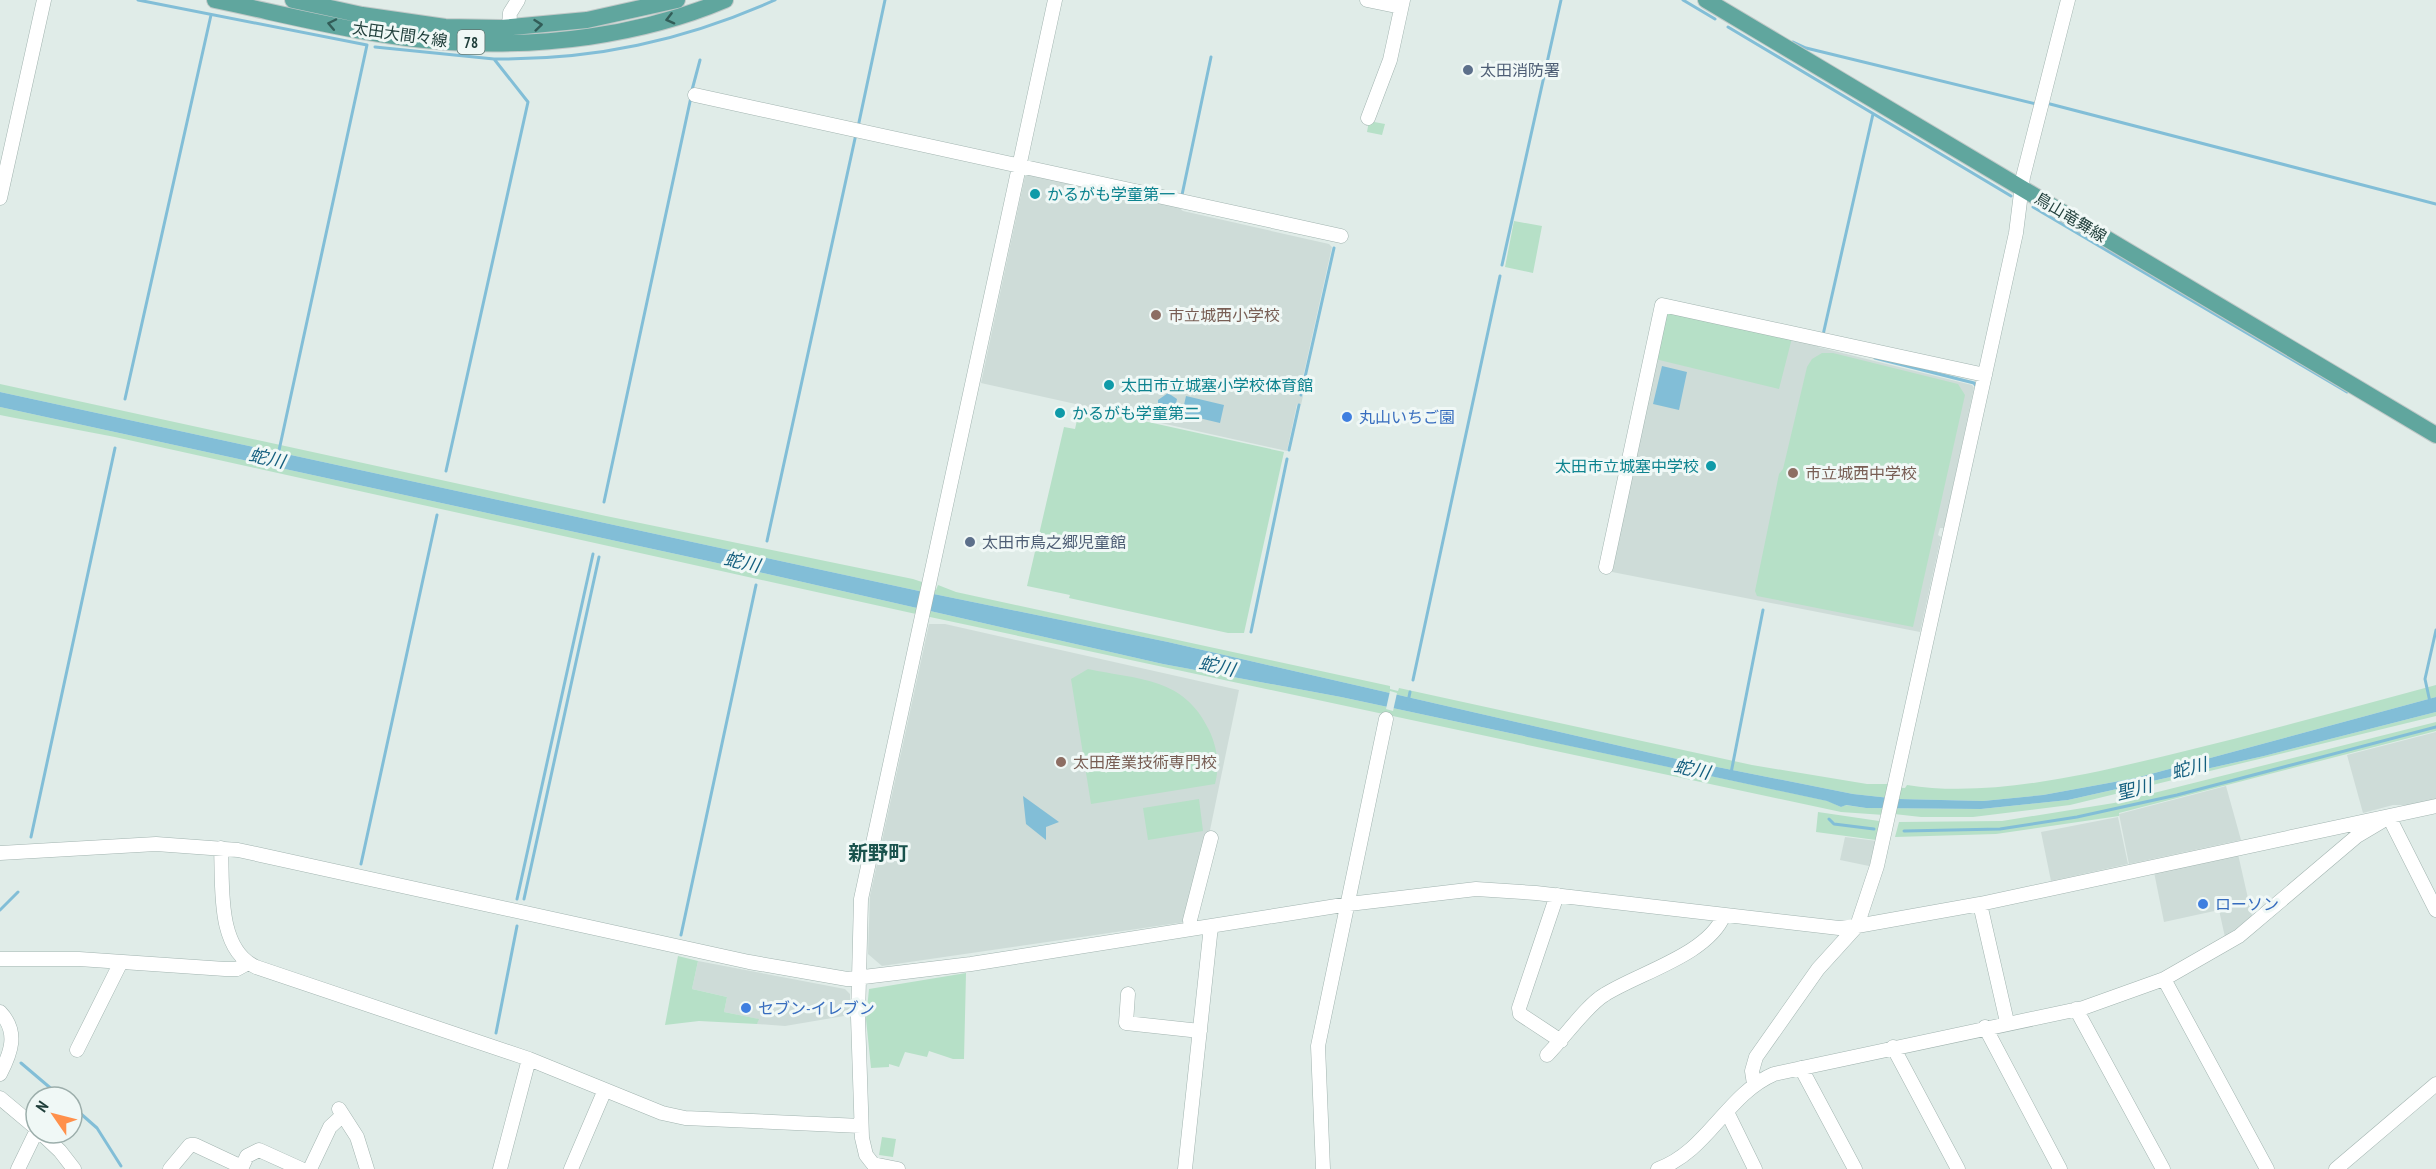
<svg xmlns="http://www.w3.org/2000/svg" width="2436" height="1169" font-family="'PT Sans Narrow','Noto Sans JP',sans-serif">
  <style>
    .built { fill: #cedcd8 }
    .green { fill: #b6e0c7 }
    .water { fill: #82bed7 }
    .pier { fill: #e0ece8 }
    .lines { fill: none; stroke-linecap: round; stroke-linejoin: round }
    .stream { stroke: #82bed7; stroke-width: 3 }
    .minor-casing { stroke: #a2b4b0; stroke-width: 15 }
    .major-casing { stroke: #c0c9c8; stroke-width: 18 }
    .minor { stroke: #fff; stroke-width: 14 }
    .major { stroke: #60a69e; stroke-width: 16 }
    .oneway { stroke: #325d58 }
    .service-dot { fill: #5c6f8a; stroke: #f0f8f6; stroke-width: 2 }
    .culture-dot { fill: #0f9aa8; stroke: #f0f8f6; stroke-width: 2 }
    .education-dot { fill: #8d6e63; stroke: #f0f8f6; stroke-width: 2 }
    .shop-dot { fill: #3f7fe0; stroke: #f0f8f6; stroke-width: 2 }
    .labels { text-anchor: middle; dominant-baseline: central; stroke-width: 6; stroke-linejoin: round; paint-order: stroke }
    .shield { fill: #f0f8f6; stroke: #5e7672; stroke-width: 1.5 }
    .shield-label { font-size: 15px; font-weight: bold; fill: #1f3e3a }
    .street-label { font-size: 16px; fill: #1f3e3a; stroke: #f0f8f6 }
    .service-label { font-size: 16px; fill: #4e5e75; stroke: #f0f8f6; text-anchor: start }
    .culture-label { font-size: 16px; fill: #0d838f; stroke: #f0f8f6; text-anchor: start }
    .education-label { font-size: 16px; fill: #785e54; stroke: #f0f8f6; text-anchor: start }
    .shop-label { font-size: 16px; fill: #366cbe; stroke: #f0f8f6; text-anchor: start }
    .water-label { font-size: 18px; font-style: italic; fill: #145f7f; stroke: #f0f8f6 }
    .quarter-label { font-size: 20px; font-weight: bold; fill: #19524c; stroke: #f0f8f6 }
  </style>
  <rect width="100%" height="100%" fill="#e0ece8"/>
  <path class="built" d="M 1031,172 L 1178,207 L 1183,211 L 1329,244 L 1332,247 L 1299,395 L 1303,396 L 1301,405 L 1297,404 L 1287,451 L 981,383 L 1025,176 Z
    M 1665,316 L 1819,343 L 1818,347 L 1972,385 L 1974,388 L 1944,528 L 1940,528 L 1938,535 L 1941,537 L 1920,632 L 1612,572 L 1609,567 Z
    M 929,624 L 945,624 L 1239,690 L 1209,835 L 1185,922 L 882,966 L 868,954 L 870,896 Z
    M 2436,732 L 2436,799 L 2408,805 L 2393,805 L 2363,813 L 2347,755 Z
    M 2226,786 L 2241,840 L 2129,864 L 2119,814 Z
    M 2118,817 L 2128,864 L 2051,881 L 2041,832 Z
    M 1845,837 L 1877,841 L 1869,866 L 1840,860 Z
    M 2238,854 L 2252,916 L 2225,937 L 2219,910 L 2164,922 L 2154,872 Z
    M 698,961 L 845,989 L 850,994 L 850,1015 L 785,1026 L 757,1024 L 758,1019 L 724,1012 L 727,997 L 692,989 Z"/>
  <path class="green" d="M 1369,121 L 1385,124 L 1382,135 L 1367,132 Z
    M 1514,221 L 1542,226 L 1533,273 L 1505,267 Z
    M 1670,313 L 1792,338 L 1779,389 L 1655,359 L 1665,316 Z
    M 1822,353 L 1833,353 L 1958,384 L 1965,395 L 1913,627 L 1757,596 L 1755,591 L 1779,474 L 1783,469 L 1807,367 L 1812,359 Z
    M 0,384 L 606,516 L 913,579 L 922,582 L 922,587 L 936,590 L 938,585 L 956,592 L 1390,686 L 1390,689 L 1398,691 L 1399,688 L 1752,765 L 1867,784 L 1890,784 L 1891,787 L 1905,788 L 1907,785 C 1992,799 2098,772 2181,752 C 2266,731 2351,708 2436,685 L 2436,697 L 2136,778 L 2043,795 L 1983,801 L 1899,799 L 1853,794 L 1677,759 L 1168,642 L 919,591 L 0,392 Z
    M 0,407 L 754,571 L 1163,664 L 1341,697 L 1828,801 L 1841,807 L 1845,805 L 1866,808 L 1981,809 L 2068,800 L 2264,756 L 2436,712 L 2436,716 L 2070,805 L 1973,817 L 1921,817 L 1885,813 L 1884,815 L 1841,812 L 930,617 L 918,612 L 916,614 L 115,437 L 10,417 L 0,415 Z
    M 1080,407 L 1284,452 L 1244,633 L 1228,633 L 1069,598 L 1070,595 L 1027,586 L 1064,427 L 1075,429 Z
    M 1088,669 C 1139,680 1184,677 1209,730 C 1217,747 1220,765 1215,784 L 1091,804 L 1071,679 Z
    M 2436,722 L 2436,731 L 2119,813 L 2119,816 L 1996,834 L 1895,837 L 1899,822 L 2002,821 L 2114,803 Z
    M 1199,799 L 1203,831 L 1148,840 L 1143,808 Z
    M 1818,812 L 1879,821 L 1883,824 L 1876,840 L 1816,832 Z
    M 678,956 L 698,961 L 692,989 L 727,997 L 724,1012 L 759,1019 L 757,1024 L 699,1021 L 665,1025 Z
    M 966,973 L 964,1059 L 953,1059 L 929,1051 L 927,1057 L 905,1052 L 899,1067 L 889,1064 L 889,1067 L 871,1068 L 866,1019 L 869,989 Z
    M 882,1137 L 896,1139 L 893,1157 L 879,1155 Z"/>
  <path class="water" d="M 1662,366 L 1687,372 L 1679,410 L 1653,404 Z
    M 0,392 L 919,591 L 1168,642 L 1677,759 L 1853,794 L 1899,799 L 1983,801 L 2043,795 L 2136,778 L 2436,697 L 2436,712 L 2264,756 L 2068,800 L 1981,809 L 1866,808 L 1846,805 L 1841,807 L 1827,801 L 1341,697 L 1163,664 L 754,571 L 0,407 Z
    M 1168,393 L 1177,399 L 1175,408 L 1167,412 L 1158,410 L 1158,400 Z
    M 1186,396 L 1224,405 L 1220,423 L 1182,414 Z
    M 1023,796 L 1059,822 L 1046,827 L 1046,840 L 1026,824 Z"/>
  <path class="pier" d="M 1390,691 L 1397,693 L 1393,711 L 1386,709 Z"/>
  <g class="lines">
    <path class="stream" d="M 138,0 L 367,45 L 278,455
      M 1683,0 L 1715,19
      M 1728,27 L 2011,196
      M 1793,42 L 1806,48 L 2036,104
      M 375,47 L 494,59 L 528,102 L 446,471
      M 494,59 C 594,60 683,41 775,0
      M 692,90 L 700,60
      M 2050,104 L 2436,204
      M 858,127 L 885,0
      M 1182,195 L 1211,57
      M 2033,207 L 2347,392
      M 1502,265 L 1561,0
      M 1823,335 L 1873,114
      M 1875,358 L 1974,383 L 1977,387
      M 1301,395 L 1334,248
      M 125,399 L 211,15
      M 1289,450 L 1299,405
      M 604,502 L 691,97
      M 767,541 L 856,134
      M 1251,632 L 1287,459
      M 1413,680 L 1500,276
      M 1408,702 L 1410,692
      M 2430,702 L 2425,679 L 2436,630
      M 1731,773 L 1763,610
      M 1829,819 L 1834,824 L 1874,829
      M 1904,831 L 2000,829 L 2077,817 L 2177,795 L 2436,727
      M 31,837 L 115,448
      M 361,864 L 437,515
      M 517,899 L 593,554
      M 524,899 L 599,557
      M 0,910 L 18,892
      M 681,935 L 756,585
      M 496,1033 L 517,926
      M 21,1063 L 61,1097
      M 72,1106 L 97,1128 L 121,1166"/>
    <g class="minor-casing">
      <path id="minor" d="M 1367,0 L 1401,7
        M 509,28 L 510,13 L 518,0
        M 695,95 L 1341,236
        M 1368,118 L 1390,60 L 1403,0
        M 0,198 L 44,0
        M 1606,567 L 1662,305 L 1985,375
        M 221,848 C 223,884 216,949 256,967 L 529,1059 L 662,1113 L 685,1118 L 861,1126
        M 0,853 L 156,844 L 238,850 L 749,962 L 847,979 L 971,964 L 1349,904 L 1476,889 L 1536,893 L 1839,928 L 1857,926 L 1980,904 L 2436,806
        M 1557,895 L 1519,1008 L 1520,1014 L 1561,1041
        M 1980,904 L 2007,1022
        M 1191,929 L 1190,920 L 1211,838
        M 0,959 L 79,959 L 225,969 L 237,969 L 248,963
        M 2164,979 L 2267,1169
        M 1128,994 L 1126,1023 L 1200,1031
        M 2076,1009 L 2163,1169
        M 0,1012 C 19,1032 11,1053 0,1074
        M 1985,1027 L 2060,1169
        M 1893,1047 L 1958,1169
        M 77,1050 L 120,964
        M 1547,1055 C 1563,1039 1587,1005 1604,995 C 1638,973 1708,955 1724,915
        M 1801,1068 L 1855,1169
        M 1754,1084 L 1752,1071 L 1756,1057 L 1818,969 L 1857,926 L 1877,866 L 2016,233 L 2023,177 L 2068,0
        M 0,1098 L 36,1128
        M 339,1109 L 357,1137 L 367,1169
        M 1727,1112 L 1755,1169
        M 41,1133 L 60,1151 L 74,1169
        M 18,1169 L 36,1132
        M 170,1169 L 190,1145 L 195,1145 L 242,1167
        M 241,1169 L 247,1156 L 259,1150 L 301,1169
        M 310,1169 L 330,1127 L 343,1115
        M 500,1169 L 529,1059
        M 571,1169 L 604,1092
        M 898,1169 L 873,1164 L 866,1155 L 862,1138 L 858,1017 L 861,899 L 1055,0
        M 1185,1169 L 1211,926
        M 1323,1169 L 1318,1046 L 1386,719
        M 1658,1169 C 1707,1152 1727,1094 1774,1074 L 2083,1008 L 2164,979 L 2239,936 L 2357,836 L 2389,817 L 2436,910
        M 2336,1169 L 2436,1084"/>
    </g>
    <g class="major-casing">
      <path id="major" d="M 215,0 C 292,16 370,37 448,42 C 540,48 640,36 725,0
        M 293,0 L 362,15 L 445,27 L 501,28 L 587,20 L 677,0
        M 1706,0 L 2436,435"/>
    </g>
    <use href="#minor" class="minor"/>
    <use href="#major" class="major"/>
  </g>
  <defs><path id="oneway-chevron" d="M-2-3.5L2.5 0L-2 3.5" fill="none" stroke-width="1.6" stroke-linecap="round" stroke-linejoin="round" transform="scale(1.5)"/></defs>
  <g class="oneway">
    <use href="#oneway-chevron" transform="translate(670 19) rotate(166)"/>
    <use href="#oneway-chevron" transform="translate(332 24) rotate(-168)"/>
    <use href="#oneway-chevron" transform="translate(538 25) rotate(-6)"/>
  </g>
  <g class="service-dot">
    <circle cx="1468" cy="70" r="6"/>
    <circle cx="970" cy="542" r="6"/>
  </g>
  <g class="culture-dot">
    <circle cx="1035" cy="194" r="6"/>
    <circle cx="1109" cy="385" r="6"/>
    <circle cx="1060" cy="413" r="6"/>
    <circle cx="1711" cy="466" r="6"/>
  </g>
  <g class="education-dot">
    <circle cx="1156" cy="315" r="6"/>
    <circle cx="1793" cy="473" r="6"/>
    <circle cx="1061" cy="762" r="6"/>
  </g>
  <g class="shop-dot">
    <circle cx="1347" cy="417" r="6"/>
    <circle cx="2203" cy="904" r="6"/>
    <circle cx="746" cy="1008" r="6"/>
  </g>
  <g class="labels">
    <rect class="shield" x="457.5" y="30" width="27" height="24" rx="4.5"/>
    <g class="shield-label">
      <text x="471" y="42">78</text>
    </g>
    <g class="street-label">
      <text transform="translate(400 34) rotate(8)">太田大間々線</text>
      <text transform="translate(2071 217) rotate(31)">鳥山竜舞線</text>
    </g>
    <g class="service-label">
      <text x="1480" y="70">太田消防署</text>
      <text x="982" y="542">太田市鳥之郷児童館</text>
    </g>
    <g class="culture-label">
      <text x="1047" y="194">かるがも学童第一</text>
      <text x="1121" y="385">太田市立城塞小学校体育館</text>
      <text x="1072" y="413">かるがも学童第二</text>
      <text x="1699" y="466" text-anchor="end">太田市立城塞中学校</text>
    </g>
    <g class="education-label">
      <text x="1168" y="315">市立城西小学校</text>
      <text x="1805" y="473">市立城西中学校</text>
      <text x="1073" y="762">太田産業技術専門校</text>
    </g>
    <g class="shop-label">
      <text x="1359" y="417">丸山いちご園</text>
      <text x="2215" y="904">ローソン</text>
      <text x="758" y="1008">セブン-イレブン</text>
    </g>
    <g class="water-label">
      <text transform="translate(267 458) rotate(12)">蛇川</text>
      <text transform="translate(742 562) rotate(12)">蛇川</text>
      <text transform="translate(1217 666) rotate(12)">蛇川</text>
      <text transform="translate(2189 768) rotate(-14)">蛇川</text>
      <text transform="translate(1692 769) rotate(12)">蛇川</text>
      <text transform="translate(2134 789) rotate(-14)">聖川</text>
    </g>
    <g class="quarter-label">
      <text x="878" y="853">新野町</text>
    </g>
  </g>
  <g transform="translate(54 1115) rotate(305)"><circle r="28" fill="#f0f8f6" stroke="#9caeab" stroke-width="1.5"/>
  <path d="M0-4.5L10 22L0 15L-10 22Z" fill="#ff904b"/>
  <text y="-9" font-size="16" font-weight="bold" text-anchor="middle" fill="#1f3e3a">N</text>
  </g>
</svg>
